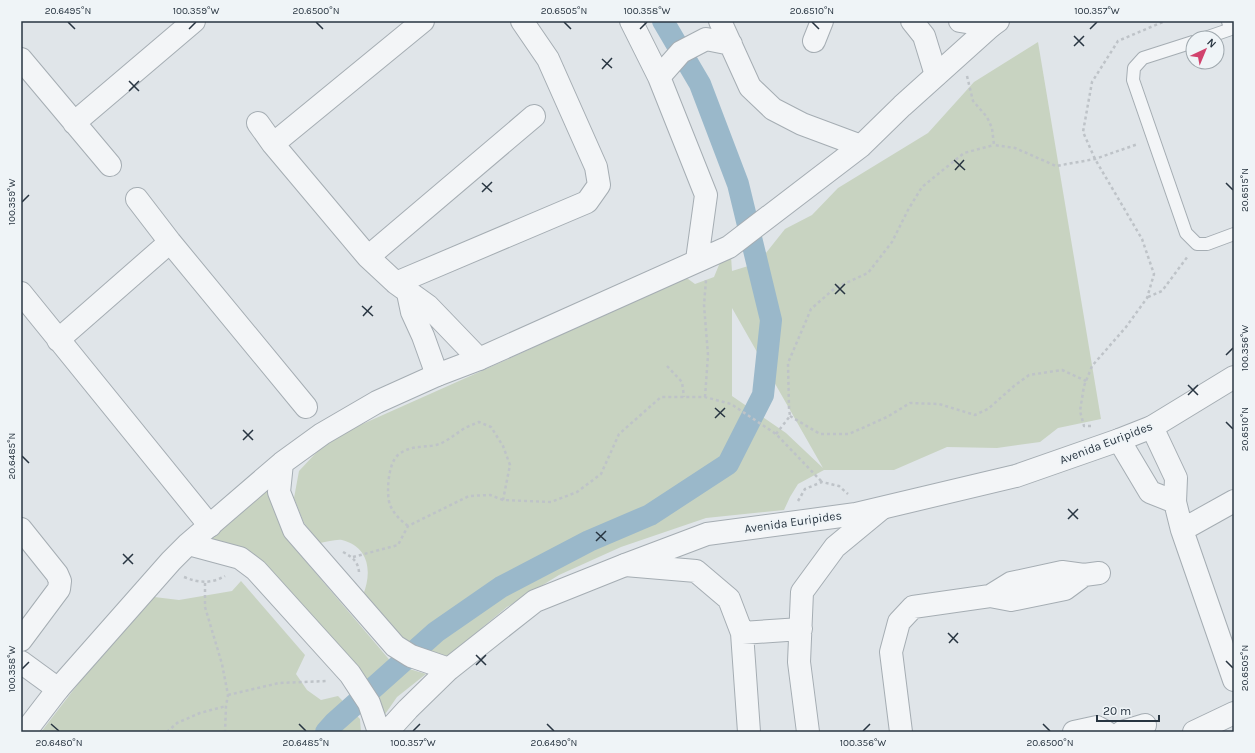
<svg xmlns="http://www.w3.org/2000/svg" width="1255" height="753" font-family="Karla,sans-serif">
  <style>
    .green { fill: #c8d3c1; fill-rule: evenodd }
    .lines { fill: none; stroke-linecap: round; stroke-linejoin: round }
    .canal { stroke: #9ab8ca; stroke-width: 22 }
    .service-casing { stroke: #a5adb3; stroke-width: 14 }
    .minor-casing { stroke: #a5adb3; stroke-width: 24 }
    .tertiary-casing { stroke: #a5adb3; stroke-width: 24 }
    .path { stroke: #bec3c8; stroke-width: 2.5; stroke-dasharray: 3 3; stroke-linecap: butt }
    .service { stroke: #f3f5f7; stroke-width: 12 }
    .minor { stroke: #f3f5f7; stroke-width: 22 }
    .tertiary { stroke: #f3f5f7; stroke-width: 22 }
    .ticks { fill: none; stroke: #283541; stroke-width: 1.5 }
    .labels { text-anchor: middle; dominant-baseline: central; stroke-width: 4; stroke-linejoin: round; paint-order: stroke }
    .street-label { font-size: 12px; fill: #283541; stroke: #eff4f7 }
    .neatline { fill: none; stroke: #283541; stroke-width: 1.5 }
    .ticks-label { font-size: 10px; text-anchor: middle; fill: #283541 }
  </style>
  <rect width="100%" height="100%" fill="#e0e5e9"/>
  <path class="green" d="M 1038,42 L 1101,419 L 1058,428 L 1040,442 L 997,448 L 947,447 L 894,470 L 824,470 L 798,484 L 790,497 L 784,510 L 706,518 L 621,547 L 559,575 L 507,607 L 448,656 L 408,647 L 363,595 C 372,573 370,547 342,540 C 336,539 327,542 320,543 L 304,523 L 294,498 L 299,471 L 329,439 L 526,351 L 684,276 L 695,284 L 714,277 L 721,260 L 731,256 L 732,271 L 758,263 L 785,229 L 812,215 L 838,188 L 928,133 L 974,82 ZM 732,308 L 823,468 L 786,433 L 732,396 Z
    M 268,488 L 285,537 L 393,664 L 426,674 L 397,697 L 381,720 L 247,558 L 207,541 Z
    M 241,581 L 305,655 L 296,674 L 307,690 L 321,700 L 338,696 L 360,719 L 361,732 L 41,732 L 146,596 L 179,600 L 232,591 Z"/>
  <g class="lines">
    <path class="canal" d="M 326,732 L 334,723 L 436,632 L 501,587 L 589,541 L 650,515 L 728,464 L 763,395 L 771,320 L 738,184 L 700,84 L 663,21"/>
    <g class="service-casing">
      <path id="service" d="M 1205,38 L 1234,28
        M 1193,42 L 1143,58 L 1134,68 L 1133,80 L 1186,233 L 1197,244 L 1207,244 L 1234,234"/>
    </g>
    <g class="minor-casing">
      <path id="minor" d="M 912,21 L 924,36 L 936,75
        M 960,21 L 991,26
        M 814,41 L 822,21
        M 21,59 L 110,165
        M 74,123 L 194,21
        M 258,123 L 273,144 L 368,257 L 396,283 L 428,306 L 479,359
        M 273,144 L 423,21
        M 137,199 L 170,242 L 306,407
        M 368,257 L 534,116
        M 396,283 L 587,202 L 599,185 L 596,167 L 548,59 L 522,21
        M 21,293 L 210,526
        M 408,293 L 412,312 L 423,336 L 437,375
        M 58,340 L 170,242
        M 1152,427 L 1176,478 L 1175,502 L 1182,530 L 1234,680
        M 1119,440 L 1150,492 L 1175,502
        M 21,529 L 57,574 L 60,581 L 59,589 L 21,640
        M 1182,530 L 1234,501
        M 625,565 L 696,571 L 729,599 L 742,633 L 749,732
        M 990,596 L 1011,583 L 1062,572 L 1084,575 L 1099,573
        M 742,633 L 801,629
        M 21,662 L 58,689
        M 808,732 L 799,662 L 802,592 L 835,547 L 881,509
        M 901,732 L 891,652 L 899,622 L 913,607 L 990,596 L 1011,600 L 1065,589 L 1084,575
        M 1074,732 L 1097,727 L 1106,732
        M 1122,732 L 1145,725
        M 1194,732 L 1234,713"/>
    </g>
    <g class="tertiary-casing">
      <path id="tertiary" d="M 631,21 L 659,77 L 706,195 L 697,260
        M 720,21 L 750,87 L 773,109 L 802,124 L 861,146
        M 1233,21 L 1234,23
        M 659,77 L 681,52 L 706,39 L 731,44
        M 282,463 L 279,492 L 294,530 L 395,646 L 411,656 L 449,669
        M 188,544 L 240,558 L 256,570 L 350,674 L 369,703 L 379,732
        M 25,732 L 58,689 L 171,561 L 188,544 L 282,463 L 322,434 L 377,402 L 437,375 L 479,359 L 729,247 L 861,146 L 902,106 L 991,26 L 998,21
        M 387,732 L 408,709 L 449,669 L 535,601 L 625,565 L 707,534 L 856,514 L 1016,476 L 1119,440 L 1152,427 L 1234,377"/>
    </g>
    <path class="path" d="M 967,76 L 973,101 L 987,117 L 992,128 L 994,145 L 1015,148 L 1056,166 L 1095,159 L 1138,144
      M 1148,297 L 1162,291 L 1188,256
      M 667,366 L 682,382 L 684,397
      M 705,397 L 708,355 L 704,305 L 706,280
      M 790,416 L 820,434 L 849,434 L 887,417 L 910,403 L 939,404 L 975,415 L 988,409 L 1014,386 L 1029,375 L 1062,370 L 1086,381
      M 1091,426 L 1084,426 L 1080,411 L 1084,386 L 1092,366 L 1126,327 L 1147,298 L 1154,274 L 1142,239 L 1095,159 L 1083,132 L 1092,82 L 1118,41 L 1165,21
      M 776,434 L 790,416 L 789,408 L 788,363 L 811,309 L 835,288 L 868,273 L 892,242 L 908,210 L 922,187 L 964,153 L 994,145
      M 798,501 L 805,489 L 822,482 L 839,486 L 848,494
      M 408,526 C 400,520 394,514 390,505 C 386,494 388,463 398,455 C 410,445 422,448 436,445 C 447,442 455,434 465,428 C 469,426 474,424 479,422 L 491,427 L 503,446 L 510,465 L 503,500
      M 343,552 C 352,557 358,561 359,572
      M 353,557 L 398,545 L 408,526 L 469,496 L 490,495 L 503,500 L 551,502 L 577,492 L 601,474 L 619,434 L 661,397 L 705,397 L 731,404 L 776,434 L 822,482
      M 184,577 C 199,583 211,584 225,576
      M 205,583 L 205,607 L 222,664 L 228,695 L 226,706 L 225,732
      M 228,695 L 279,683 L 328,681
      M 167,732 L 177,723 L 200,713 L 226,706"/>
    <use href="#service" class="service"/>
    <use href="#minor" class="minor"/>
    <use href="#tertiary" class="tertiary"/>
  </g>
  <path class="ticks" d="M 68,22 L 75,29M 316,22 L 323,29M 564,22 L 571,29M 812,22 L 819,29M 189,29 L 196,22M 640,29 L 647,22M 1090,29 L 1097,22M 1074,36 L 1084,46M 1074,46 L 1084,36M 602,59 L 612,68M 602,69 L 612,58M 129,81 L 139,91M 129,91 L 139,81M 954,160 L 965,170M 955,170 L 964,160M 482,183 L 492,192M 1226,183 L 1233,190M 482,192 L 492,182M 22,202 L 29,195M 835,284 L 845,294M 835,294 L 845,284M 362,306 L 373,316M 363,316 L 372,306M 1226,355 L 1233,348M 1188,385 L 1198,395M 1188,395 L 1198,385M 715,408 L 725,417M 715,418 L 725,408M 1226,422 L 1233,429M 243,430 L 253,440M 243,440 L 253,430M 22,456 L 29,463M 1068,509 L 1078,519M 1068,519 L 1078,509M 596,532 L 606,541M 596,541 L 606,531M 123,554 L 133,564M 123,564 L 133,554M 948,633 L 958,643M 949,643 L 958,633M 476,655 L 486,665M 1226,661 L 1233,668M 476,665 L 486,655M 22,669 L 29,662M 51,724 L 59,731M 299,724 L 306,731M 547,724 L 554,731M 1043,724 L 1050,731M 413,731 L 420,724M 863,731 L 870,724"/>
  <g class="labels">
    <g class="street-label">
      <text transform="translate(1106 443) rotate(-21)">Avenida Euripides</text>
      <text transform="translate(793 522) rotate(-8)">Avenida Euripides</text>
    </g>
  </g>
  <rect width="1255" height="753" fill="none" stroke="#eff4f7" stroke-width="44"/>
  <g transform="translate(1205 50) rotate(44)"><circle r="19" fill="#eff4f7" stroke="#9fa8ae"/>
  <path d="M0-3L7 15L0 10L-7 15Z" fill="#d1426d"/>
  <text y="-6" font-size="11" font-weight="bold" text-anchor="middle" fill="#283541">N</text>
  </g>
  <path d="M1097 715v6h62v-6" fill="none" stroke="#283541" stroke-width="2"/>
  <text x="1103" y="715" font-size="12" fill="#283541" stroke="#eff4f7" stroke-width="3" paint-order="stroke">20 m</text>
  <rect x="22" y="22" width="1211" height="709" class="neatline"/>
  <g class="ticks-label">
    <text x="68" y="14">20.6495°N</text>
    <text x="196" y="14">100.359°W</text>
    <text x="316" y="14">20.6500°N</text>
    <text x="564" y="14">20.6505°N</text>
    <text x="647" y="14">100.358°W</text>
    <text x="812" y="14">20.6510°N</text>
    <text x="1097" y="14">100.357°W</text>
    <text transform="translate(1244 190) rotate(-90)" y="4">20.6515°N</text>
    <text transform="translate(11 202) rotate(-90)" y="4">100.359°W</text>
    <text transform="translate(1244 348) rotate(-90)" y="4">100.356°W</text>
    <text transform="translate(1244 429) rotate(-90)" y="4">20.6510°N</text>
    <text transform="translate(11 456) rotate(-90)" y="4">20.6485°N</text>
    <text transform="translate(1244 668) rotate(-90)" y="4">20.6505°N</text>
    <text transform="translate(11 669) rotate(-90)" y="4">100.358°W</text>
    <text x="59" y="746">20.6480°N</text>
    <text x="306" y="746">20.6485°N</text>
    <text x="413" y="746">100.357°W</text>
    <text x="554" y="746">20.6490°N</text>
    <text x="863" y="746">100.356°W</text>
    <text x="1050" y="746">20.6500°N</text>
  </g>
</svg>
